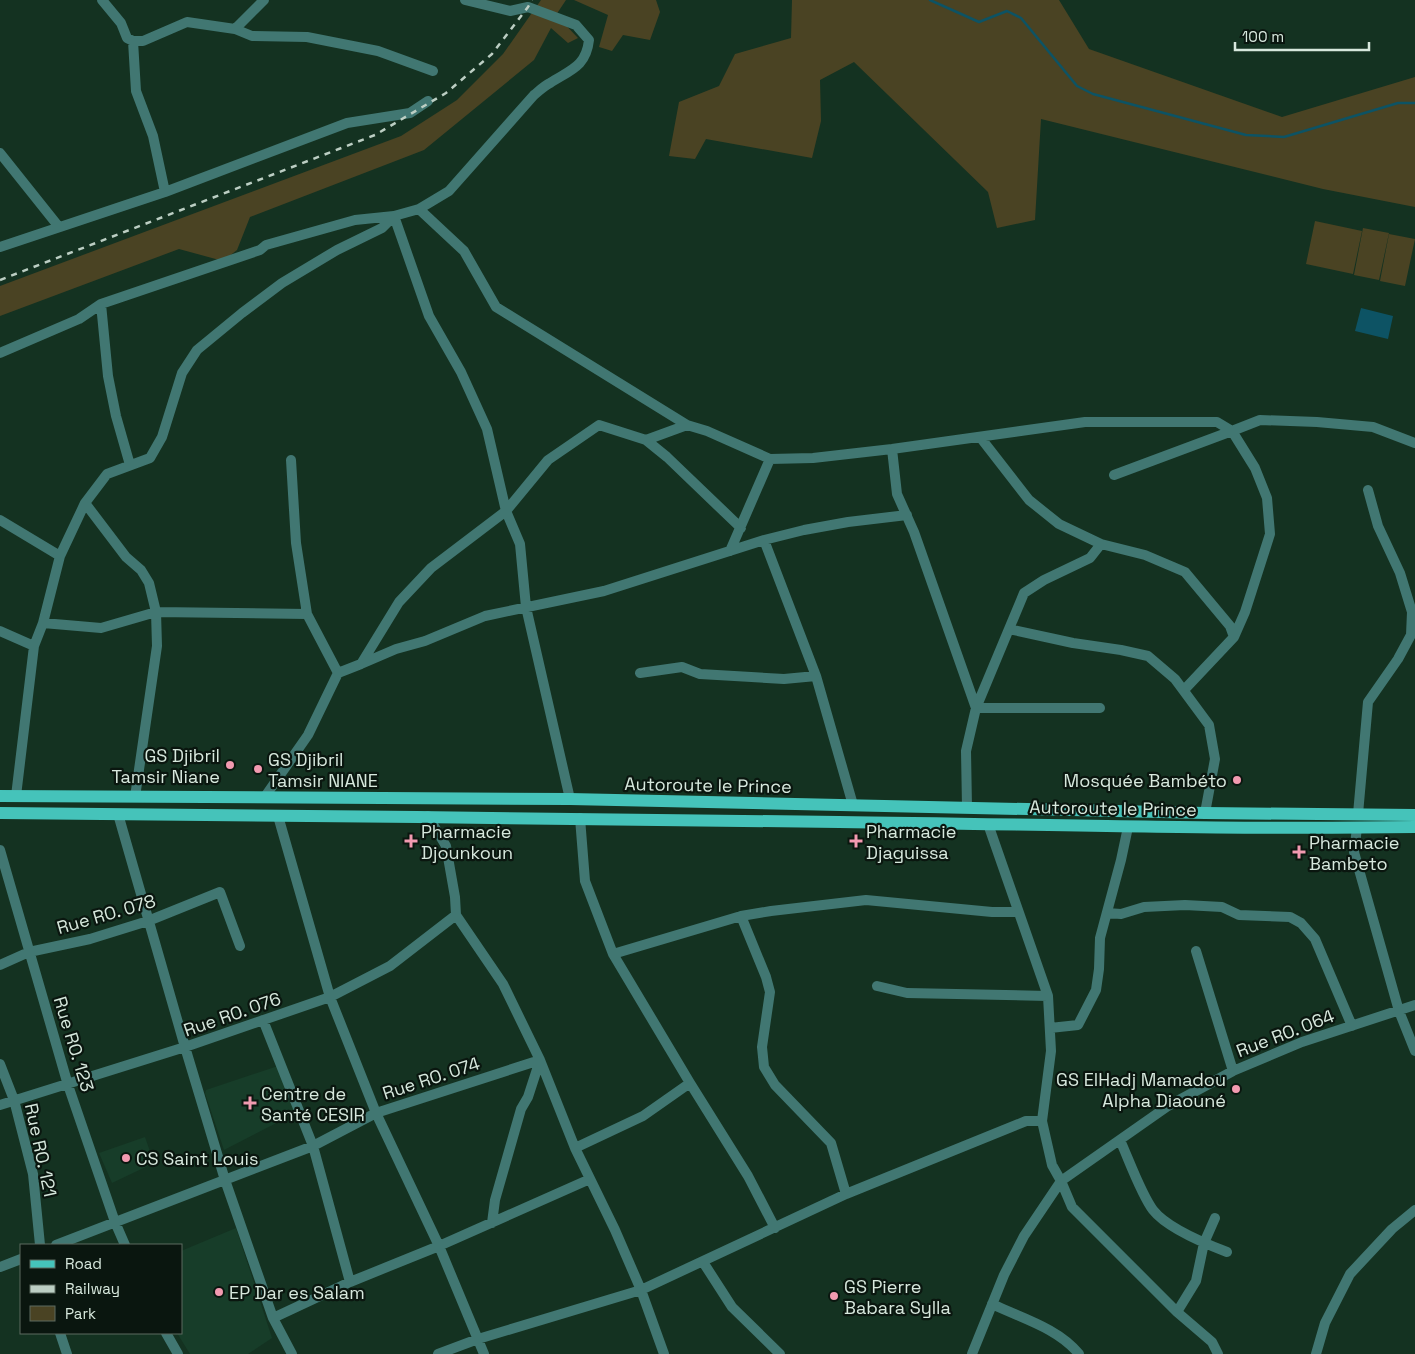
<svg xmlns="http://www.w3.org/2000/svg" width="1415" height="1354" font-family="'Space Grotesk',sans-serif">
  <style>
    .built { fill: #173d29 }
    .green { fill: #4a4323 }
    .water { fill: #0d5364 }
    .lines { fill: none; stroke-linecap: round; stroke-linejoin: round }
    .stream { stroke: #0d5364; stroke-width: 2.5 }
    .minor { stroke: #417772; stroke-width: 10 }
    .major { stroke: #45c3ba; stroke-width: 12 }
    .rail { stroke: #bccec3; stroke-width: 2.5; stroke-dasharray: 6 6; stroke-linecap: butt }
    .poi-dot { fill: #f29ab0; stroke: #0a160f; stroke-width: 2 }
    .labels { text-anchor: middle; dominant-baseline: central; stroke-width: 4.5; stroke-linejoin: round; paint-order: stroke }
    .poi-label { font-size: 18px; fill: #d7e8dd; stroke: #0a160f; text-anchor: start }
    .street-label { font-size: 18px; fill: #d7e8dd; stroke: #0a160f }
  </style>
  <rect width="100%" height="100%" fill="#143221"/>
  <path class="built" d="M 278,1066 L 296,1113 L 224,1150 L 205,1093 L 206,1090 Z
    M 145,1137 L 154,1163 L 112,1183 L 99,1153 Z
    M 236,1228 L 272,1338 L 248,1354 L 190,1354 L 177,1333 L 181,1333 L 181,1251 Z"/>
  <path class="green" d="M 541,0 L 566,0 L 556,15 L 578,38 L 568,43 L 551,28 L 534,60 L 424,150 L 250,217 L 237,250 L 223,261 L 179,249 L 0,316 L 0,286 L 401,136 L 457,100 L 503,54 Z
    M 574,0 L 656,0 L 660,12 L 650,40 L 623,35 L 612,51 L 599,47 L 608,15 Z
    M 792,0 L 1059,0 L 1089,49 L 1282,117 L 1415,77 L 1415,207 L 1323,189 L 1041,119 L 1035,220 L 997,228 L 988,192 L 854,62 L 820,80 L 821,121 L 812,158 L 706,139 L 695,159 L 669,156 L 679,102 L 719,86 L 735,54 L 791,38 Z
    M 1315,221 L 1362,231 L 1353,274 L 1306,264 Z
    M 1363,228 L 1389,233 L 1379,280 L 1354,275 Z
    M 1389,234 L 1415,239 L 1405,286 L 1380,281 Z"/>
  <path class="water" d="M 1361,308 L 1393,316 L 1388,339 L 1355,331 Z"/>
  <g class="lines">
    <path class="stream" d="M 930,0 L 979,22 L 1007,11 L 1021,18 L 1077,86 L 1093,94 L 1246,135 L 1284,137 L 1398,103 L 1415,103"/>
    <path class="minor" d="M 102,0 L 121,23 L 127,38 L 133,41 L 143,41 L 187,22 L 235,29 L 252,36 L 307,37 L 378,51 L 433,71
      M 235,29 L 264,0
      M 133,41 L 136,91 L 153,136 L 165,192
      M 0,153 L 59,227
      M 419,209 L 464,251 L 496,307 L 687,425
      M 0,247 L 165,192 L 347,123 L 410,113 L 428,101
      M 101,304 L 108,376 L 116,416 L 130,465
      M 0,353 L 79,319 L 101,304 L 260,250 L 266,245 L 355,220 L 394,216 L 419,209 L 449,191 L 534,95 C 539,91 544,86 550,83 C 570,70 586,67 589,40 L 576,25 L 528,7 L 510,11 L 465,0
      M 646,440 L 687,425 L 707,431 L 770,459 L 813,458 L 892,449 L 1085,422 L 1217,422 L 1232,431 L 1260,420 L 1317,422 L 1373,427 L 1415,443
      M 892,449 L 897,494 L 914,532 L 976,708 L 1100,708
      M 291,460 L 296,543 L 307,614 L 338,673
      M 1114,475 L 1232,431 L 1255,468 L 1267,498 L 1270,534 L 1245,612 L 1234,637 L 1184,690
      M 0,520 L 60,556
      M 764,540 L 816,676 L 853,805
      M 1101,544 L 1145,555 L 1185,572 L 1230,626 L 1234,637
      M 730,551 L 770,459
      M 43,623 L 101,628 L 156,612 L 149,583 L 141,570 L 126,557 L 85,503
      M 1009,629 L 1073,643 L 1121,650 L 1148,656 L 1175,679 L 1209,725 L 1215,759 L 1205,813
      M 0,631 L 34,646
      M 361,664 L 396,649 L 425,641 L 485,616 L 604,591 L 764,540 L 804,530 L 848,522 L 907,515
      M 640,673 L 682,667 L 700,674 L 784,679 L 816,676
      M 16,796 L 34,646 L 43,623 L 60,556 L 85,503 L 107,474 L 150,458 L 162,437 L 182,373 L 197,350 L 242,313 L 282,283 L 337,250 L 382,228 L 394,216 L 429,316 L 461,372 L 487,429 L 506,511 L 520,544 L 526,607 L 570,799
      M 135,797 L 157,646 L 156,612 L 307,614
      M 264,798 L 308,735 L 338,673 L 361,664 L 399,602 L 431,568 L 506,511 L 548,460 L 599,425 L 646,440 L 667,457 L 741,528
      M 967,807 L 966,751 L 976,708 L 1024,593 L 1044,580 L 1090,558 L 1101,544 L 1059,524 L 1029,500 L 980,437
      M 118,814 L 185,1047 L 225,1180 L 273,1318 L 292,1354
      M 1358,814 L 1368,702 L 1398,659 L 1411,635 L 1412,612 L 1400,573 L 1378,526 L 1368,490
      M 278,816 L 330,997 L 376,1113 L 439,1246 L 484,1354
      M 428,816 L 446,846 L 455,897 L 456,915 L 503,984 L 540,1060 L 575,1148 L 615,1230 L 641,1290 L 664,1354
      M 580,818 L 585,881 L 613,954 L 690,1083 L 748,1176 L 775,1228
      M 988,824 L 1048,996 L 1051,1051 L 1042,1121 L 1052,1165 L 1061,1181 L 1072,1207 L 1177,1312 L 1212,1342 L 1218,1354
      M 1357,828 L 1354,852 L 1399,1011 L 1415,1051
      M 0,850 L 68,1085 L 115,1222 L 125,1245
      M 1107,913 L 1121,914 L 1144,907 L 1185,905 L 1222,907 L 1239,915 L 1290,917 L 1301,923 L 1315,939 L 1352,1026
      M 741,916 L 766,977 L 770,992 L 762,1047 L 764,1067 L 775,1085 L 831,1143 L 846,1194
      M 1196,951 L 1233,1071
      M 613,954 L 741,916 L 771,911 L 866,900 L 992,912 L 1018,912
      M 0,965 L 29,952 L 90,939 L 148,921 L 220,892 L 240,946
      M 877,986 L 907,993 L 1048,996
      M 263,1020 L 313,1146 L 350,1282
      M 1050,1028 L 1078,1025 L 1096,990 L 1099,969 L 1100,938 L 1121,860 L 1128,827
      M 0,1064 L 14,1100 L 33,1174 L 40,1245
      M 0,1105 L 185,1047 L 330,997 L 390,966 L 456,915
      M 1120,1140 C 1129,1160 1141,1194 1153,1210 C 1167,1228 1206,1244 1227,1252
      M 575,1148 L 643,1116 L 690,1083
      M 492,1223 L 495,1200 L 521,1109 L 528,1097 L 540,1060
      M 56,1245 L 313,1146 L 376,1113 L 540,1060
      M 703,1262 L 732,1307 L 780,1354
      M 0,1267 L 21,1259
      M 992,1304 C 1021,1318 1058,1328 1079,1354
      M 1177,1312 L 1196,1281 L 1204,1243 L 1215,1218
      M 273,1318 L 350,1282 L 439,1246 L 590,1179
      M 60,1333 L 67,1354
      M 166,1333 L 178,1354
      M 438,1354 L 478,1339 L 641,1290 L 846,1194 L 1026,1121 L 1042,1121
      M 972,1354 L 1004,1275 L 1024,1236 L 1061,1181 L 1168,1106 L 1233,1071 L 1302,1042 L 1415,1005
      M 1316,1354 L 1325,1323 L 1350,1274 L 1392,1229 L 1415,1210"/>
    <path class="major" d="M 0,796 L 570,799 L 1205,813 L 1415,815
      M 0,813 C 280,816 559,818 839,822 C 1031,824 1223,830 1415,827"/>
    <path class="rail" d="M 0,280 L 375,135 L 446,93 L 492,54 L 528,7 L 532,0"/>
  </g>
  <g class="poi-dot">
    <circle cx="230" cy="765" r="5"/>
    <circle cx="258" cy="769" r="5"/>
    <circle cx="1237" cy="780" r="5"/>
    <path d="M408.5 833.5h5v5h5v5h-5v5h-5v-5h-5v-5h5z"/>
    <path d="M853.5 833.5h5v5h5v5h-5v5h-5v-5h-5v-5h5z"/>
    <path d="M1296.5 844.5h5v5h5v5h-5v5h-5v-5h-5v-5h5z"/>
    <circle cx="1236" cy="1089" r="5"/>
    <path d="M247.5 1095.5h5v5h5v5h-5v5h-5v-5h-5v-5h5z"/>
    <circle cx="126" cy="1158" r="5"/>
    <circle cx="219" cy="1292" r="5"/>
    <circle cx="834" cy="1296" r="5"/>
  </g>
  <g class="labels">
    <g class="poi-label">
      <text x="220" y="755" text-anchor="end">GS Djibril<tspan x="220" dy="21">Tamsir Niane</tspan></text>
      <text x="268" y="759">GS Djibril<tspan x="268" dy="21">Tamsir NIANE</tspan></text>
      <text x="1227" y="780" text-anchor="end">Mosquée Bambéto</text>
      <text x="421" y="831">Pharmacie<tspan x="421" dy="21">Djounkoun</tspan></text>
      <text x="866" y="831">Pharmacie<tspan x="866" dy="21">Djaguissa</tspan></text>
      <text x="1309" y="842">Pharmacie<tspan x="1309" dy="21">Bambeto</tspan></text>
      <text x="1226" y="1079" text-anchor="end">GS ElHadj Mamadou<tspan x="1226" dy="21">Alpha Diaouné</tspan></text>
      <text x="261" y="1093">Centre de<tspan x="261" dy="21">Santé CESIR</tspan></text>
      <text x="136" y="1158">CS Saint Louis</text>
      <text x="844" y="1286">GS Pierre<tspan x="844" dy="21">Babara Sylla</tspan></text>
      <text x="229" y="1292">EP Dar es Salam</text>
    </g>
    <g class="street-label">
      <text transform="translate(708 785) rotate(1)">Autoroute le Prince</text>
      <text transform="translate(1113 808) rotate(1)">Autoroute le Prince</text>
      <text transform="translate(106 914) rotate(-16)">Rue RO. 078</text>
      <text transform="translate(232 1014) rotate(-19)">Rue RO. 076</text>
      <text transform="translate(1285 1033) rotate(-21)">Rue RO. 064</text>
      <text transform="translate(74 1044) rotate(73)">Rue RO. 123</text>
      <text transform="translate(431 1078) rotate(-18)">Rue RO. 074</text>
      <text transform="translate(41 1150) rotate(78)">Rue RO. 121</text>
    </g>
  </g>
  <rect x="20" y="1244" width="162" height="90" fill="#0a160f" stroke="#5c6a61"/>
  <rect x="30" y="1260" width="25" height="8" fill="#45c3ba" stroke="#5c6a61"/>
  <text x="65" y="1269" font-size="15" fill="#d7e8dd">Road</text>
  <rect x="30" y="1285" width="25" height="8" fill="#bccec3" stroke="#5c6a61"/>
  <text x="65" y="1294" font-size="15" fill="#d7e8dd">Railway</text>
  <rect x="30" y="1306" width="25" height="15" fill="#4a4323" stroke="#5c6a61"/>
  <text x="65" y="1319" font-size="15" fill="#d7e8dd">Park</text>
  <path d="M1235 42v8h134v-8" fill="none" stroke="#d7e8dd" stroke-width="2.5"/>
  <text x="1242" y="42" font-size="15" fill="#d7e8dd" stroke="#0a160f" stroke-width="4" paint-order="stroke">100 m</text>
</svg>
